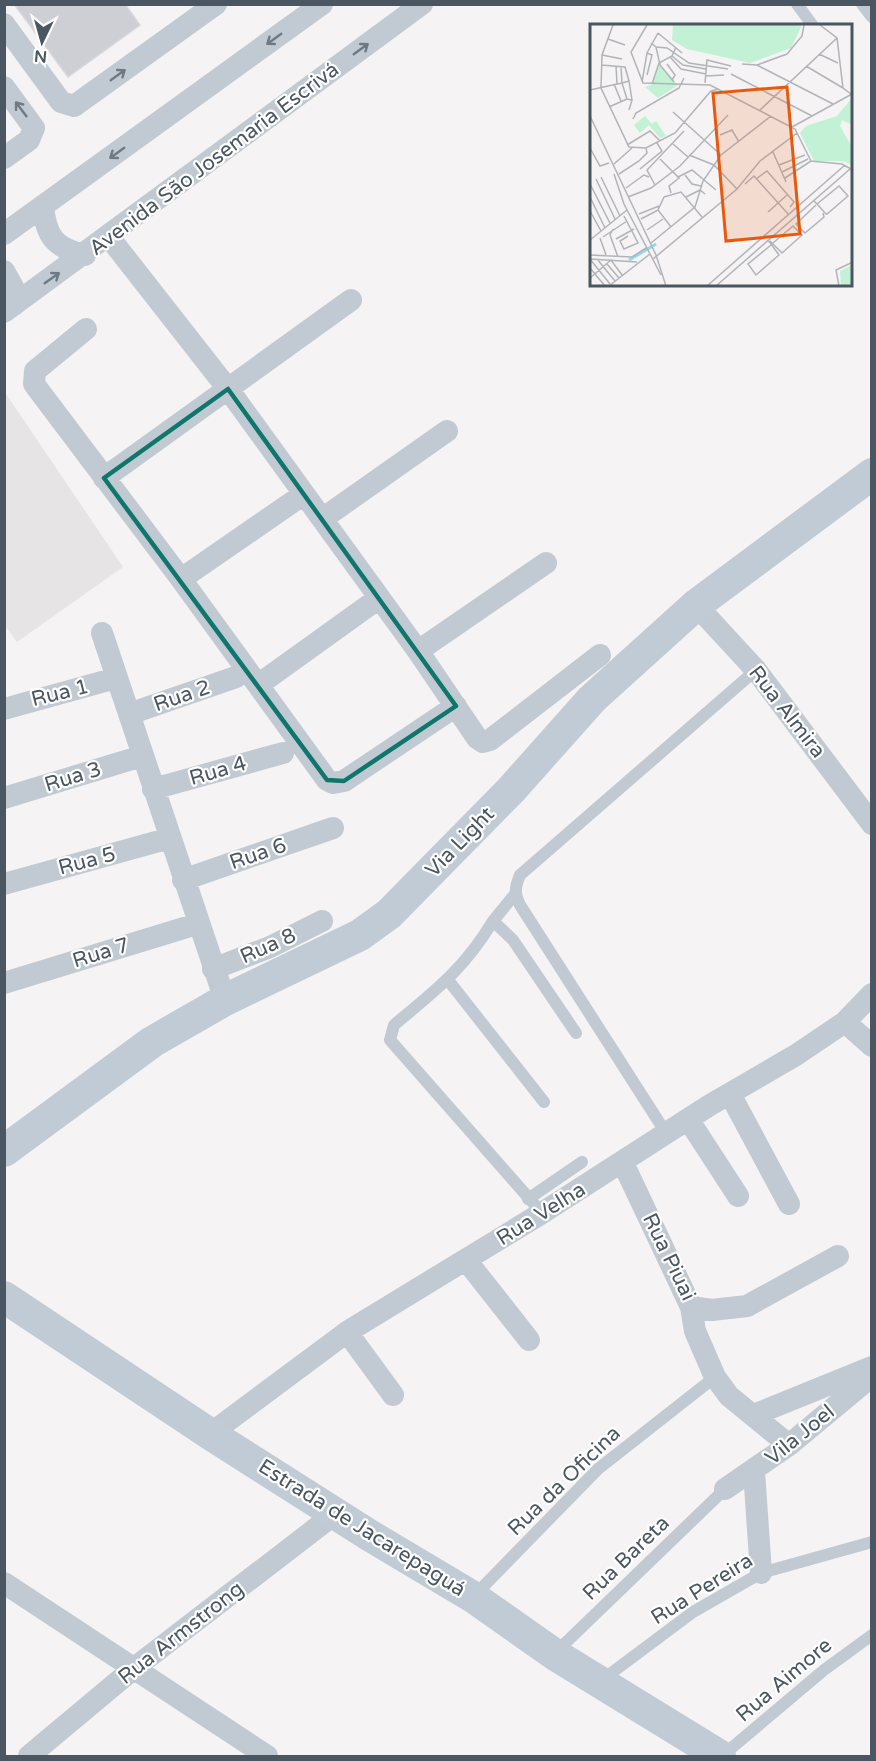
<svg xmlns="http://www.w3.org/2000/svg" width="876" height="1761" font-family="'Varela Round',sans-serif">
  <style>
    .education { fill: #e6e4e5 }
    .building { fill: #cdcfd5; stroke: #d7d9de; stroke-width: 1.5 }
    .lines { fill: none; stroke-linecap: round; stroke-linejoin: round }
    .lane { stroke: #c1cad2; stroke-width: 12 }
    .street { stroke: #c1cad2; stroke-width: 22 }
    .secondary { stroke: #c1cbd6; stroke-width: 32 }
    .oneway { stroke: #6e7983 }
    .marked { fill: none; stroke: #0f766e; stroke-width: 4.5; stroke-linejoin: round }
    .labels { text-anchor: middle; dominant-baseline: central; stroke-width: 4.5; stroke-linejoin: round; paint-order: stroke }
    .street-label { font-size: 21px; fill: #4a5661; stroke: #fff }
    .inset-river { fill: none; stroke: #90daee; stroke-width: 3 }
    .inset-road { fill: none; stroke: #b1b4b9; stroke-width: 1.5 }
    .view { fill: #e8590c; fill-opacity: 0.15; stroke: #e8590c; stroke-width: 3 }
    .inset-edge { fill: none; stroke: #4a5661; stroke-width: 3 }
  </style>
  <rect width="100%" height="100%" fill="#f5f3f3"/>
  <path class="education" d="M 4,391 L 123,567 L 17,642 L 5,626 Z"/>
  <path class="building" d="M 14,4 L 125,4 L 140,25 L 68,77 Z"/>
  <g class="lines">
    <path class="lane" d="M 797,4 L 813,26
      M 862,4 L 872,17
      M 493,921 L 515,894
      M 448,980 L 544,1102
      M 666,1133 L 520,905 C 514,893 515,887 520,875 L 756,670
      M 528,1199 L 582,1162
      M 542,1213 L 390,1040 L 394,1025 C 436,990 464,969 493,921 L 513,940 L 576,1033
      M 474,1596 L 598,1469 L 715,1377
      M 555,1653 L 725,1489
      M 602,1680 L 693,1612 L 761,1573 L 872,1542
      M 722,1756 L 824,1670 L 872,1635"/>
    <path class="street" d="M 4,24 L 61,102 L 74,106 L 216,4
      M 4,87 L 34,128 L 29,140 L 4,158
      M 43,206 C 46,237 55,248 85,255
      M 4,234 L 322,4
      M 109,237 L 228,389 L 418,651 L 477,738 L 483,742 L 490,740 L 600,655
      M 4,271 L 13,287 L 14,305
      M 4,312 L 422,4
      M 86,329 L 35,371 L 34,384 L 181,579 L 327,780 L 333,783 L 344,781 L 456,706
      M 104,478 L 351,300
      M 322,519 L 447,431
      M 181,579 L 304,494
      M 696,605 L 756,670 L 872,824
      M 102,633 L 225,1000
      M 418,651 L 546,563
      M 258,685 L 379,598
      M 4,709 L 116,678
      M 129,714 L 236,677
      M 153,789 L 283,753
      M 4,798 L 142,756
      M 183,880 L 333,828
      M 4,884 L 170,838
      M 213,969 L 270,947 L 322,921
      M 4,983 L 197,924
      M 845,1022 L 872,1046
      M 730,1094 L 789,1204
      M 688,1119 L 738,1196
      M 623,1163 L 691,1307 L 712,1310 L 747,1306 L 838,1256
      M 466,1260 L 529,1340
      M 691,1307 L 695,1331 L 715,1377 L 729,1396 L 789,1445
      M 347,1332 L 393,1395
      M 754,1415 L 872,1367
      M 210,1434 L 347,1332 L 542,1213 L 710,1105 L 796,1055 L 845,1022 L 872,994
      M 754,1471 L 761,1573
      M 725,1489 L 789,1445 L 872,1376
      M 4,1583 L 267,1756
      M 29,1756 L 133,1669 L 336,1513"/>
    <path class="secondary" d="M 4,1151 L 152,1042 L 225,1000 L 360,935 L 389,914 L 511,790 L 592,699 L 696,605 L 872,474
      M 4,1297 L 210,1434 L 369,1535 L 473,1597 L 554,1654 L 720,1756"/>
  </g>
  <defs><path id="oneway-shaft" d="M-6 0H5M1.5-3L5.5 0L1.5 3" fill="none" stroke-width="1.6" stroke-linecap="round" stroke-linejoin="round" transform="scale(1.5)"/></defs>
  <g class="oneway">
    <use href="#oneway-shaft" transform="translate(274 39) rotate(144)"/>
    <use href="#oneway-shaft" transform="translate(361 49) rotate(-36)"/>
    <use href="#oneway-shaft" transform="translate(118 75) rotate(-36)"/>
    <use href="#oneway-shaft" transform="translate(21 109) rotate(-127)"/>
    <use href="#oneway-shaft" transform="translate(117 153) rotate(144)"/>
    <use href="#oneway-shaft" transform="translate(52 278) rotate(-35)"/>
  </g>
  <path class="marked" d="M 228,389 L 456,706 L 344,781 L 327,780 L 104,478 Z"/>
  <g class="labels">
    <g class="street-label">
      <text transform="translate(214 159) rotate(-37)">Avenida São Josemaria Escrivá</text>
      <text transform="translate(60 693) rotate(-14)">Rua 1</text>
      <text transform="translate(182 696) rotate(-19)">Rua 2</text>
      <text transform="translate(787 712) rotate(52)">Rua Almira</text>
      <text transform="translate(218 771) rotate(-16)">Rua 4</text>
      <text transform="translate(73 777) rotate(-17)">Rua 3</text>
      <text transform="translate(460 842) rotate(-46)">Via Light</text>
      <text transform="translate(258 854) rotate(-19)">Rua 6</text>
      <text transform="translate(87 861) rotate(-15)">Rua 5</text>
      <text transform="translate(268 946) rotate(-24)">Rua 8</text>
      <text transform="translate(101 953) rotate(-17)">Rua 7</text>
      <text transform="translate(541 1214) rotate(-32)">Rua Velha</text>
      <text transform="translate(669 1257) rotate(64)">Rua Piuai</text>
      <text transform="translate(800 1435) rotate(-39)">Vila Joel</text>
      <text transform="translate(564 1481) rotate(-44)">Rua da Oficina</text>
      <text transform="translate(362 1528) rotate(32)">Estrada de Jacarepaguá</text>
      <text transform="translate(626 1558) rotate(-44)">Rua Bareta</text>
      <text transform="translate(702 1589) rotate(-32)">Rua Pereira</text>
      <text transform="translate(181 1633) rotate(-38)">Rua Armstrong</text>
      <text transform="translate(784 1680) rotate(-40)">Rua Aimore</text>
    </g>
  </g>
  <g transform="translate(590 24)">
    <rect width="262" height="262" fill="#f5f3f3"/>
    <path d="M 83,1 L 212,1 L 201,24 L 160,39 L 97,25 L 82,16 ZM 69,41 L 88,61 L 68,74 L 55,63 L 61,61 ZM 262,74 L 262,101 L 252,96 L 250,102 L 262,123 L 262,141 L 253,137 L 224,137 L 210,109 L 216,102 L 247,92 ZM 55,92 L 62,100 L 66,97 L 76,112 L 70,114 L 59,101 L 50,109 L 44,101 ZM 262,241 L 262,262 L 251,262 L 250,247 Z" fill="#c3f1d5"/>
    <path class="inset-river" d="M 39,236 L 66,220"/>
    <path class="inset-road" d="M 23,1 L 12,31 L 11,64 L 39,123 L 56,124 L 85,109 L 121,67 L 129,65M 57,1 L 41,28 L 53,59 L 120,61 L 205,105 L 221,137 L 252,140 L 263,146M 230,1 L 247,14 L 253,64 L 261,70M 68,9 L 92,29M 18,15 L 35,21M 61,19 L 66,23 L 70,41 L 84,58M 66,23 L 77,24 L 99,39 L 138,45M 57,29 L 62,31 L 57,51M 229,30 L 248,39M 12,31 L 32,35M 82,32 L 93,41 L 116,45M 80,33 L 91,45 L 116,50M 77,40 L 85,51 L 82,56M 152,40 L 167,41 L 243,80M 11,41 L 35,43 L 39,57M 167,41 L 197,30 L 212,12 L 214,1M 26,42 L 27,60M 216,42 L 253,64M 31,43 L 32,59 L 39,57 L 42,76M 141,50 L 222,92M 116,52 L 134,51M 52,58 L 57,29 L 68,9M 115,59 L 117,36 L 141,42M 24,60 L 31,77M 27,60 L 32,59 L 37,75 L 42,76 L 39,86M 62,60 L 69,39 L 82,32 L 86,23M 0,66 L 27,60M 19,83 L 37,75M 170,86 L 247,14M 83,88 L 131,131M 0,92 L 66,231 L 76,262M 43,95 L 46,89 L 89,64 L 94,54M 202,103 L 262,70M 130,111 L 142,106 L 149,118M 83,120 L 98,133M 37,121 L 60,107 L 70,117M 0,124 L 10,142 L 19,139M 183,128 L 196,158M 99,131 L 124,141 L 147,165M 70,135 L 89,154 L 79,162 L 81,169M 24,140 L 42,124M 189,141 L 215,131M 50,145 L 72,127 L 67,119M 192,148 L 218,135M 24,150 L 34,180 L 71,251M 29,150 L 49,137 L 57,129 L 56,124M 95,151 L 102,160 L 111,162M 11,153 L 30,192M 88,153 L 102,146 L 126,166M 195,154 L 221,137M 6,155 L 25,195M 166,155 L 177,147 L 204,178 L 200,183M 0,160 L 20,199M 155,160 L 164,152 L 199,191M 65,161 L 57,146 L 94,107M 36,164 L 54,151 L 59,153M 0,173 L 15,204M 38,173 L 61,164 L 90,142 L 138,91M 74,173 L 91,168 L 112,193M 74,173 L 68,186 L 81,203M 96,173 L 110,166 L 115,170M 224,177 L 227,180 L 236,190 L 237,190 L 258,172 L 249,162 L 227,180M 226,181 L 206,200 L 215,209 L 234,193 L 233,189M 0,187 L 11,207M 178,188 L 197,171M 49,190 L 69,182M 34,192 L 48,219 L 34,225 L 30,217 L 38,212M 51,195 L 68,186M 23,205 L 20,211 L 28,233M 57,206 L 73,195M 13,213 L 37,197M 10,214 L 16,231M 26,215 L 44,205M 0,216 L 37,186M 178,216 L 189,231 L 166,251 L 158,240 L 181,221M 180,217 L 192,229 L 212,211 L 203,202 L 183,219M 61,219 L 105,183 L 113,157 L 131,131 L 181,92M 0,231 L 42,233 L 56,224M 0,235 L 47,238M 0,235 L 20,260M 7,235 L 25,257M 63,235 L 147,165 L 170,137 L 207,109M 17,240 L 29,254M 0,244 L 15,262M 0,254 L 21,236 L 32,251M 19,262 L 60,230M 117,262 L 255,141M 126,262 L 260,145M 249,262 L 246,246 L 263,238"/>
    <path class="view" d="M 197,63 L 210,210 L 136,217 L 123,69 Z"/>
    <rect width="262" height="262" class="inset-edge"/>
  </g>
  <rect width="876" height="1761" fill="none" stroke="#4a5661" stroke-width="12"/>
  <g transform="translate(42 42) rotate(185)" stroke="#ffffff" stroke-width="4.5" paint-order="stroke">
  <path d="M0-4.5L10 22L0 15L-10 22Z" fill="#4a5661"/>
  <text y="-9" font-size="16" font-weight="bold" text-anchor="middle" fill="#4a5661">N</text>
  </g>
</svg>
